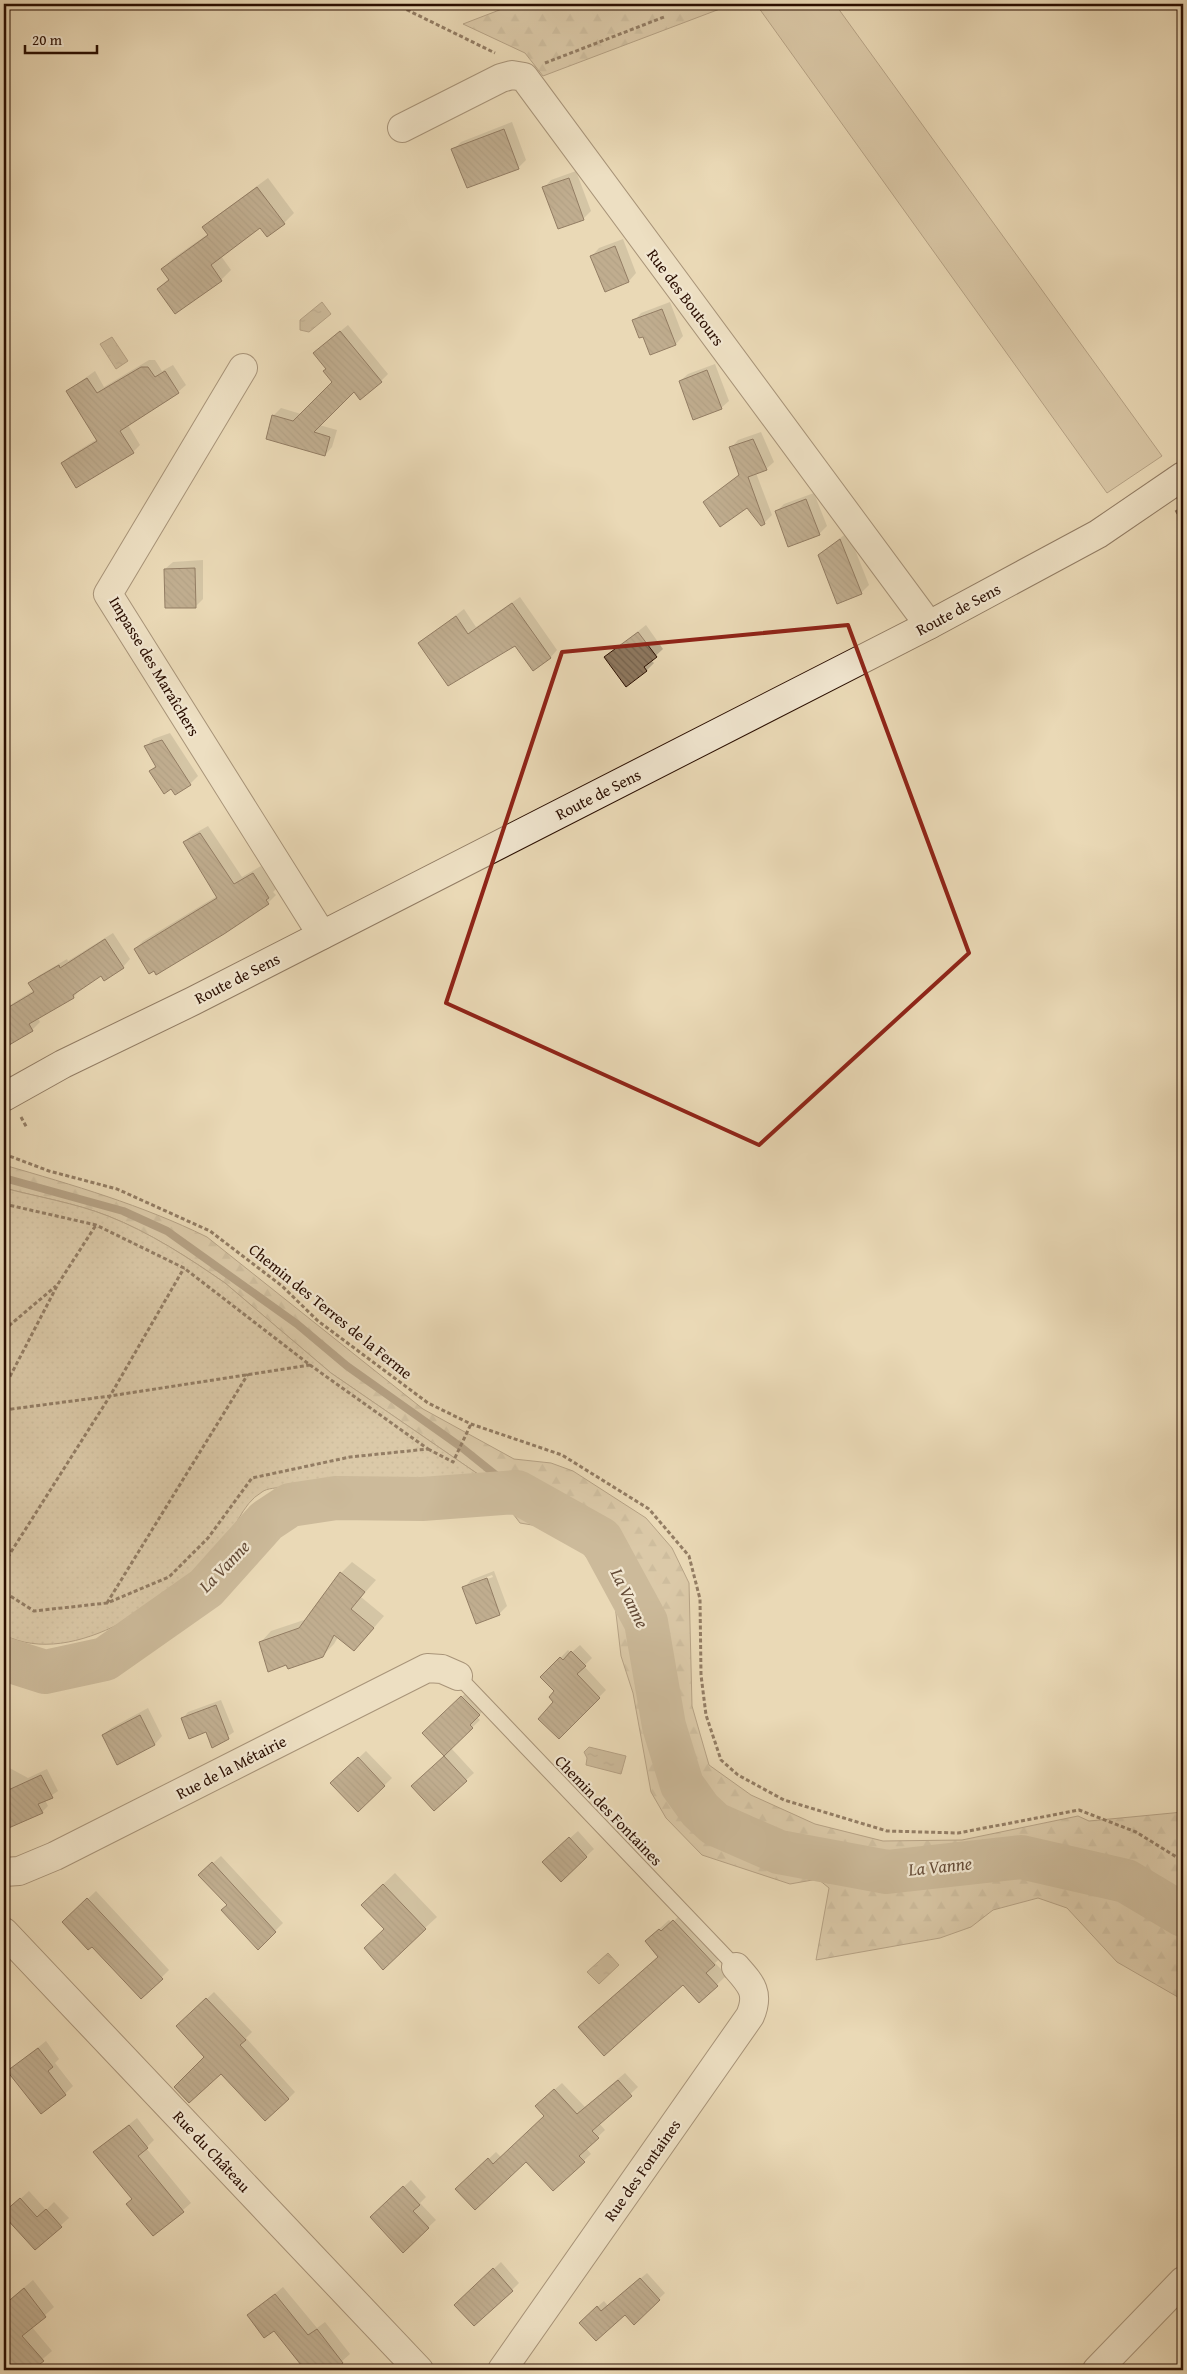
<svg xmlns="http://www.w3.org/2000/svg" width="1187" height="2374" font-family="'Gentium Book Plus',serif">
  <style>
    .forest { fill: url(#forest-firs); stroke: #7a624c }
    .park { fill: url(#park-dots); stroke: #7a624c }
    .garden { fill: #c9b697; stroke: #7a624c }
    .water { fill: url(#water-ripples); stroke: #765e48 }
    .shadow { fill: #0003; fill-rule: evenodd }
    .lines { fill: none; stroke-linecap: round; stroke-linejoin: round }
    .stream { stroke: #765e48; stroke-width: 8 }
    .river { stroke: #a99478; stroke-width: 44 }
    .building { fill: url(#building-back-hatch); stroke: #2a0e00 }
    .lane-casing { stroke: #5a412e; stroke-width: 16 }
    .street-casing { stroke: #5a412e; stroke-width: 30 }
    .secondary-casing { stroke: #2a0e00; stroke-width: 30 }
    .path { stroke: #2a0e00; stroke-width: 3; stroke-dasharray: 4 2.5; stroke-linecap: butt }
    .lane { stroke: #f1e6d0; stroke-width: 14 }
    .street { stroke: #f1e6d0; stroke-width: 28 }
    .secondary { stroke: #f1e6d0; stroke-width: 28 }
    .marked { fill: none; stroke: #8f2418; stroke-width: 4; stroke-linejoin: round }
    .labels { text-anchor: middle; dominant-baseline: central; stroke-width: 4.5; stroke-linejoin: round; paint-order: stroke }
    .street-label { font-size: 16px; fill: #2a0e00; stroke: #f1e6d0 }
    .water-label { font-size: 18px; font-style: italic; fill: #634a36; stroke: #f1e6d0 }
  </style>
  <defs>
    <pattern id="forest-firs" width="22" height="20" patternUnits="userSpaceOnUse" patternTransform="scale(1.25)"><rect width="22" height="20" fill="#c9b697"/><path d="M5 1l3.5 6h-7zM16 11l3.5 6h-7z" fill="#ad9b80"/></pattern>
    <pattern id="park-dots" width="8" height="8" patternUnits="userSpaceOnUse" patternTransform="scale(1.25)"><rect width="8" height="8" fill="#c9b697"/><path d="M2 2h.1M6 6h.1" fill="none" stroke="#ad9b80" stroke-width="1.8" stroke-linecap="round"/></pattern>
    <pattern id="water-ripples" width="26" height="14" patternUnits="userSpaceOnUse" patternTransform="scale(1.25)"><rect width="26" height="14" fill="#a99478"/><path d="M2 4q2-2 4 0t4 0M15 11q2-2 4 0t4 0" fill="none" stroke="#8a7760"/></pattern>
    <pattern id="building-back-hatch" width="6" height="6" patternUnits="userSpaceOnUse" patternTransform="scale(1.25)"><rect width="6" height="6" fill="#8e785f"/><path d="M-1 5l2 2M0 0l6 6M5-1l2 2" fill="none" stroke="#74614c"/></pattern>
  </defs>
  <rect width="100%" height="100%" fill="#ead9b6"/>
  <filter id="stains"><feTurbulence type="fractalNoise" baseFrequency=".004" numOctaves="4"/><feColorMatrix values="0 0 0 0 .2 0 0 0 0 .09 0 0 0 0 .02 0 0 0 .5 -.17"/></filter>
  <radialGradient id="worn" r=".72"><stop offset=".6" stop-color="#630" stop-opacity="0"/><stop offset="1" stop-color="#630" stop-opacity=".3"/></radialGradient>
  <path class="forest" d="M 515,4 L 733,4 L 543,76 L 525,53 L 463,24 Z
    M 4,1165 C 73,1185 142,1205 207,1237 L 423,1409 L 514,1459 L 551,1463 L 573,1471 L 646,1518 L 672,1548 L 689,1583 L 692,1706 L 709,1765 L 751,1795 L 815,1824 L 883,1841 L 962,1840 L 1078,1816 L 1089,1821 L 1183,1812 L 1183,2000 L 1117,1962 L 1067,1908 L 1038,1898 L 993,1910 L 971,1927 L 940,1938 L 816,1960 L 829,1888 L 818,1879 L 790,1884 L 702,1855 L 666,1818 L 651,1792 L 633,1693 L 621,1656 L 615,1605 L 595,1567 L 578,1547 L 538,1526 L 520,1523 L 488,1481 L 331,1373 L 225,1283 C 189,1258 149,1232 108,1216 C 75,1203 38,1197 4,1188 Z"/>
  <path class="park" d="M 4,1188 C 38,1197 75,1203 108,1216 C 149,1232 189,1258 225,1283 L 331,1373 L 488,1481 C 420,1481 350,1474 284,1487 C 277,1488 267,1488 262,1492 C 241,1504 235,1532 219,1549 C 171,1598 75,1670 4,1635 Z"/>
  <path class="garden" d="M 756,4 L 835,4 L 1162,456 L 1107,493 Z"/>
  <path class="water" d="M 322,302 L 331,314 L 309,332 L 300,330 L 300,320 Z
    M 112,337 L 128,361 L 116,369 L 100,344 Z
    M 589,1747 L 626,1756 L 621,1774 L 586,1765 L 587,1758 L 584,1752 Z
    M 608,1953 L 619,1965 L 599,1984 L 587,1972 Z"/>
  <path class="shadow" d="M 512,122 L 526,160 L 518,168 L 453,150 L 461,142 Z
    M 576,171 L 591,211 L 583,219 L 544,188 L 551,180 Z
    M 268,178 L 294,213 L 284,223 L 261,226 L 221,256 L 231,270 L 221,280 L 176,313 L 158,289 L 169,278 L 163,269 L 172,259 L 208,234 L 204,228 L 214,218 Z
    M 623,239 L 636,273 L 629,281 L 606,290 L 592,256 L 599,248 Z
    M 670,302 L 683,336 L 676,344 L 651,353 L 644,335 L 634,321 L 641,313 Z
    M 348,325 L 388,374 L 381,381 L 354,390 L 319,425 L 337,430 L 332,447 L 325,455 L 273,416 L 281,408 L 301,414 L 334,382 L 327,369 L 322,346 Z
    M 149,360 L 155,360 L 162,371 L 173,365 L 186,385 L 169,400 L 128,425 L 140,445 L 133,452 L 62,463 L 70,456 L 97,439 L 67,391 L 95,371 L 104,387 Z
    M 715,364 L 729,401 L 721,408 L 680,381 L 688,374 Z
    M 761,432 L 774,462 L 766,469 L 756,473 L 772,515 L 764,523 L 747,506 L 705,502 L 740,474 L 731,448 L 738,440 Z
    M 814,493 L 827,526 L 819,534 L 776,512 L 784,504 Z
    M 848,532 L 869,585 L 861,593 L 819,555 Z
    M 203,560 L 203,599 L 196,606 L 165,569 L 173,562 Z
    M 520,597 L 557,650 L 550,658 L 515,645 L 420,643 L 464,609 L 476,627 Z
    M 646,625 L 663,649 L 651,660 L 654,663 L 647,670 L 627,685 L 606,657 Z
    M 170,733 L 198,776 L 190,784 L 172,787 L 150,771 L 156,765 L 145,747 L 153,739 Z
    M 208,826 L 242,877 L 261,866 L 276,889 L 273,892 L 276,895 L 268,903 L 223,933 L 135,949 L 143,941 L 217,896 L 184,842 L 192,835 Z
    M 113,933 L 130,959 L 123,967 L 102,975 L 81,988 L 74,997 L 38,1018 L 40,1022 L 32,1030 L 9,1044 L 4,1035 L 4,1009 L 34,990 L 30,984 L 38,976 L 67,959 L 68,961 Z
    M 352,1562 L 376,1580 L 361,1597 L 384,1616 L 365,1638 L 338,1637 L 334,1644 L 322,1656 L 287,1664 L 260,1643 L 271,1631 L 307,1619 L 341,1573 Z
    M 494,1571 L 507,1606 L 499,1614 L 464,1588 L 471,1580 ZM 492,1575 L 493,1577 L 471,1585 L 471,1583 Z
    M 580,1645 L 592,1658 L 584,1666 L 606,1690 L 559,1738 L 556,1691 L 542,1677 L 568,1650 L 571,1653 Z
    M 470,1689 L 487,1707 L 477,1717 L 480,1720 L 451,1748 L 474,1773 L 466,1780 L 420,1779 L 445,1756 L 424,1733 Z
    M 221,1700 L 234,1732 L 213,1746 L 206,1730 L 183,1718 L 188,1712 Z
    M 148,1708 L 162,1736 L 155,1744 L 118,1763 L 103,1735 L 111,1728 Z
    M 366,1751 L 392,1778 L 358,1811 L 332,1783 Z
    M 4,1765 L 28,1778 L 47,1769 L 58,1791 L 45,1800 L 48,1806 L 42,1812 L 4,1829 Z
    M 578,1831 L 594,1849 L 561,1880 L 551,1855 Z
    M 221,1856 L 283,1923 L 258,1948 L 228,1905 L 207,1868 Z
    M 395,1873 L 437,1917 L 425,1928 L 386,1928 L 374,1893 Z
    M 96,1891 L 169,1970 L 141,1998 L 92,1945 L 63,1922 Z
    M 683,1912 L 724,1955 L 715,1963 L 727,1975 L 699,2002 L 683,1984 L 590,2017 L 659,1956 L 646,1941 L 669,1920 L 672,1923 Z
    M 214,1992 L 252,2032 L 246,2038 L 295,2092 L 288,2099 L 206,2057 L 178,2026 Z
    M 46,2041 L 59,2059 L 55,2063 L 73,2086 L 65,2094 L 9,2071 Z
    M 625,2073 L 638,2087 L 599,2123 L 605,2130 L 586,2148 L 591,2154 L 553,2189 L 526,2160 L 464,2182 L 496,2152 L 501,2157 L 545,2116 L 544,2099 L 562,2083 L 585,2107 Z
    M 137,2118 L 154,2140 L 146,2148 L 191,2203 L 154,2235 L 133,2199 L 95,2152 Z
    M 411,2180 L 426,2197 L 420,2203 L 436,2220 L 403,2251 L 380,2209 Z
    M 29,2191 L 46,2210 L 54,2202 L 69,2218 L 35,2248 L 4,2214 Z
    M 4,2197 L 9,2203 L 4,2208 Z
    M 501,2262 L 519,2283 L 512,2290 L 456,2305 Z
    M 647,2273 L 665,2293 L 634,2323 L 625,2313 L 586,2317 L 604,2301 L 608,2306 Z
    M 33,2280 L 54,2307 L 32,2327 L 52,2351 L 30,2370 L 4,2370 L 4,2296 L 8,2301 Z
    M 283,2287 L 317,2328 L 325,2322 L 350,2354 L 332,2370 L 306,2370 L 274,2329 L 248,2316 Z"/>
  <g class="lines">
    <path class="stream" d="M 4,1178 L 123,1211 L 167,1231 L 297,1324 L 347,1366 L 461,1447 L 517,1492"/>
    <path class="river" d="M 4,1659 L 45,1672 L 105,1659 L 206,1588 L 266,1521 L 290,1505 L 336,1498 L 422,1499 L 517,1492 L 601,1539 L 646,1622 L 664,1726 L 682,1785 L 700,1810 L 715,1824 L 779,1852 L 887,1872 L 1021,1857 L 1126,1881 L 1183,1915"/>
  </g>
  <path class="building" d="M 504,129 L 519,169 L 467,188 L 451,149 Z
    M 569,178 L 584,220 L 558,229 L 542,187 Z
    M 257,187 L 285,224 L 267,237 L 260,228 L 211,265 L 222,281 L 175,314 L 157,289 L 169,280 L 161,269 L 208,235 L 202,227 Z
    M 615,246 L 629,282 L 605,292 L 590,256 Z
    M 662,309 L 676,345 L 650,355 L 643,337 L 639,338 L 632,320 Z
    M 340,331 L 382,382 L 360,400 L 354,392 L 314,432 L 330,437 L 325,456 L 266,439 L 272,415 L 293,421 L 332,382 L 323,371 L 326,369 L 313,353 Z
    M 141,367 L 148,367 L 155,377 L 165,371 L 179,393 L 120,431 L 134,453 L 76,488 L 61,463 L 97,441 L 66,391 L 87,378 L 97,393 Z
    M 707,370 L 722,409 L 693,420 L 679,381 Z
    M 753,439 L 767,470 L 748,477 L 765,524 L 761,526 L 747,508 L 720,527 L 703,502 L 739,475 L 729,447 Z
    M 806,499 L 820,535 L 788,547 L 775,511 Z
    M 840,539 L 862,594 L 837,604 L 818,555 Z
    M 195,568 L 196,608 L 165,608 L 164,569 Z
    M 512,603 L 551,658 L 533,671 L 515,646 L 448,686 L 418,643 L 456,616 L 468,634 Z
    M 638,632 L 657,657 L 644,667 L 647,671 L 626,687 L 604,657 Z
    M 162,740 L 191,785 L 175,795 L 171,789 L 164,794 L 149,771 L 156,767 L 144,746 Z
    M 200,833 L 234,884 L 253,873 L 269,898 L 266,900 L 269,904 L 224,934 L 156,975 L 154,971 L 149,974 L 134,949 L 217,898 L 183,842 Z
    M 105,939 L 124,968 L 104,981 L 101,976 L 73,995 L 74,998 L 29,1024 L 33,1031 L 4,1048 L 4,1010 L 34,992 L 28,983 L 59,965 L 60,968 Z
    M 340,1572 L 365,1592 L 351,1609 L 374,1628 L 354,1651 L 334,1635 L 323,1657 L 288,1669 L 286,1665 L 268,1672 L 259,1642 L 299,1628 Z
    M 487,1578 L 500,1615 L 476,1624 L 462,1587 Z
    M 571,1651 L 586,1666 L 577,1674 L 600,1698 L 559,1739 L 538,1719 L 553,1702 L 549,1697 L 554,1691 L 540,1677 L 560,1657 L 563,1660 Z
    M 461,1696 L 480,1715 L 470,1725 L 473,1728 L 444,1756 L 422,1733 Z
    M 216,1705 L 229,1739 L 212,1748 L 206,1732 L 189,1739 L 181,1718 Z
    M 140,1715 L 155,1745 L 117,1765 L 102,1735 Z
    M 444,1756 L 467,1781 L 434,1811 L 411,1786 Z
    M 358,1757 L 385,1786 L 358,1812 L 330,1783 Z
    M 41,1775 L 53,1798 L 38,1804 L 43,1813 L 4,1830 L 4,1792 Z
    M 569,1837 L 587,1857 L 561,1882 L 542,1862 Z
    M 212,1862 L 276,1932 L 258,1950 L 221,1910 L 227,1905 L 198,1875 Z
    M 383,1884 L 426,1929 L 383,1970 L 364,1948 L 384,1929 L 361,1905 Z
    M 87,1898 L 163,1979 L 141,1999 L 92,1947 L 88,1950 L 62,1922 Z
    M 673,1920 L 715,1965 L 706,1973 L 718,1986 L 699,2003 L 683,1985 L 604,2056 L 578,2027 L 658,1957 L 645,1941 L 659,1929 L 661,1931 Z
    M 206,1998 L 246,2040 L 240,2045 L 289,2099 L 265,2121 L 221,2074 L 189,2103 L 174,2087 L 204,2057 L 176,2026 Z
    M 38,2048 L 53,2067 L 48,2071 L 66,2095 L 41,2114 L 7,2071 Z
    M 618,2080 L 632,2096 L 592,2131 L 599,2138 L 579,2156 L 585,2162 L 553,2191 L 526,2162 L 475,2210 L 455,2189 L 488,2158 L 493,2164 L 544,2116 L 535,2106 L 554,2089 L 577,2114 Z
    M 129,2125 L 148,2148 L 138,2156 L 184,2212 L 153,2236 L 126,2204 L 132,2199 L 93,2152 Z
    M 403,2186 L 420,2205 L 413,2211 L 429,2228 L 403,2253 L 370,2217 Z
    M 20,2198 L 37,2217 L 46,2209 L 62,2227 L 35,2250 L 4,2216 L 4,2212 Z
    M 493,2268 L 513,2291 L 474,2326 L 454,2305 Z
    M 640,2278 L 660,2300 L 634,2325 L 625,2315 L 596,2341 L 579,2323 L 597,2306 L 601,2311 Z
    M 24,2288 L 46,2317 L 22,2336 L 44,2361 L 32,2370 L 4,2370 L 4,2305 Z
    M 275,2294 L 308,2335 L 317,2329 L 343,2363 L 334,2370 L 305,2370 L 274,2331 L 264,2338 L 247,2315 Z"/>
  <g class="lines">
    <g class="lane-casing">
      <path id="lane" d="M 458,1676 L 736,1967"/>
    </g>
    <g class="street-casing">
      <path id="street" d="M 402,128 L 501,78 L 512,75 L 524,77 L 929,625
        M 243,368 L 108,594 L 322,935
        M 4,1872 L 19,1871 L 55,1856 L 427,1668 L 442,1669 L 458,1676
        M 4,1932 L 419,2370
        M 502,2370 L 750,2016 C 760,1993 751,1984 736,1967
        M 1097,2370 L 1183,2281"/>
    </g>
    <g class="secondary-casing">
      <path id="secondary" d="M 4,1097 L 63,1064 L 193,1001 L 929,625 L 1098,534 L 1183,476"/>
    </g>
    <path class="path" d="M 395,4 L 495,53
      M 545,63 L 664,17
      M 1176,510 L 1183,523
      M 21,1117 L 27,1128
      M 4,1154 L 49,1171 L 117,1189 L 210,1231 L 282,1286 L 318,1321 L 428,1403 L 471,1424 L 562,1455 L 649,1509 L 689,1556 L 700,1599 L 701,1675 L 706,1715 L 721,1760 L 738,1775 L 784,1800 L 887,1831 L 958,1833 L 1079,1810 L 1136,1832 L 1183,1861
      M 4,1204 L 96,1225 L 184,1268 L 310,1365 L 428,1449 L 350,1457 L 252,1478 L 208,1538 L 169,1577 L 107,1603 L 34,1611 L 4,1592
      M 4,1330 L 56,1286
      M 4,1388 L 58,1284 L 96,1225
      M 4,1410 L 110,1396 L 310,1365
      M 428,1449 L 453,1462 L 471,1424
      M 4,1563 L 110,1396 L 184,1268
      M 107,1603 L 248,1374"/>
    <use href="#lane" class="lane"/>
    <use href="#street" class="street"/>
    <use href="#secondary" class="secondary"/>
  </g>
  <path d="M0 0H1187V2374H0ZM 848,625 L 969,953 L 759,1145 L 446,1003 L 562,652 Z" fill="#ead9b6" fill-opacity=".55" fill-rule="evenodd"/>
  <path class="marked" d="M 848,625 L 969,953 L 759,1145 L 446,1003 L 562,652 Z"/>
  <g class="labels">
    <g class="street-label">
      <text transform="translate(686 297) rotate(53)">Rue des Boutours</text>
      <text transform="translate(958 609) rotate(-28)">Route de Sens</text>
      <text transform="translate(155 666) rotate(59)">Impasse des Maraîchers</text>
      <text transform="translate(598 794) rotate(-27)">Route de Sens</text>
      <text transform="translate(237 978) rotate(-27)">Route de Sens</text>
      <text transform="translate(331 1311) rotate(39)">Chemin des Terres de la Ferme</text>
      <text transform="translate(231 1767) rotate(-27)">Rue de la Métairie</text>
      <text transform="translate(609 1810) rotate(46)">Chemin des Fontaines</text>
      <text transform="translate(212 2151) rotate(47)">Rue du Château</text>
      <text transform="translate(642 2170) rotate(-55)">Rue des Fontaines</text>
    </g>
    <g class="water-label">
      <text transform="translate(224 1566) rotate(-46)">La Vanne</text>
      <text transform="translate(630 1598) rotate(64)">La Vanne</text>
      <text transform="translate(940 1866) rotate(-6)">La Vanne</text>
    </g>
  </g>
  <rect width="1187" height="2374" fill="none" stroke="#ead9b6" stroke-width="20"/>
  <rect x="5" y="5" width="1177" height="2364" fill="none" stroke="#2a0e00" stroke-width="2.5"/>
  <rect x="10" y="10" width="1167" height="2354" fill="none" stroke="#2a0e00"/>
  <path d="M25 45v8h72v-8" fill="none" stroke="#2a0e00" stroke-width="2.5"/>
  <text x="32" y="45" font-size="15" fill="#2a0e00" stroke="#f1e6d0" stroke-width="4" paint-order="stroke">20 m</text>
  <rect width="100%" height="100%" filter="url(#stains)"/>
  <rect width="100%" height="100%" fill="url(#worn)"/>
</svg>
